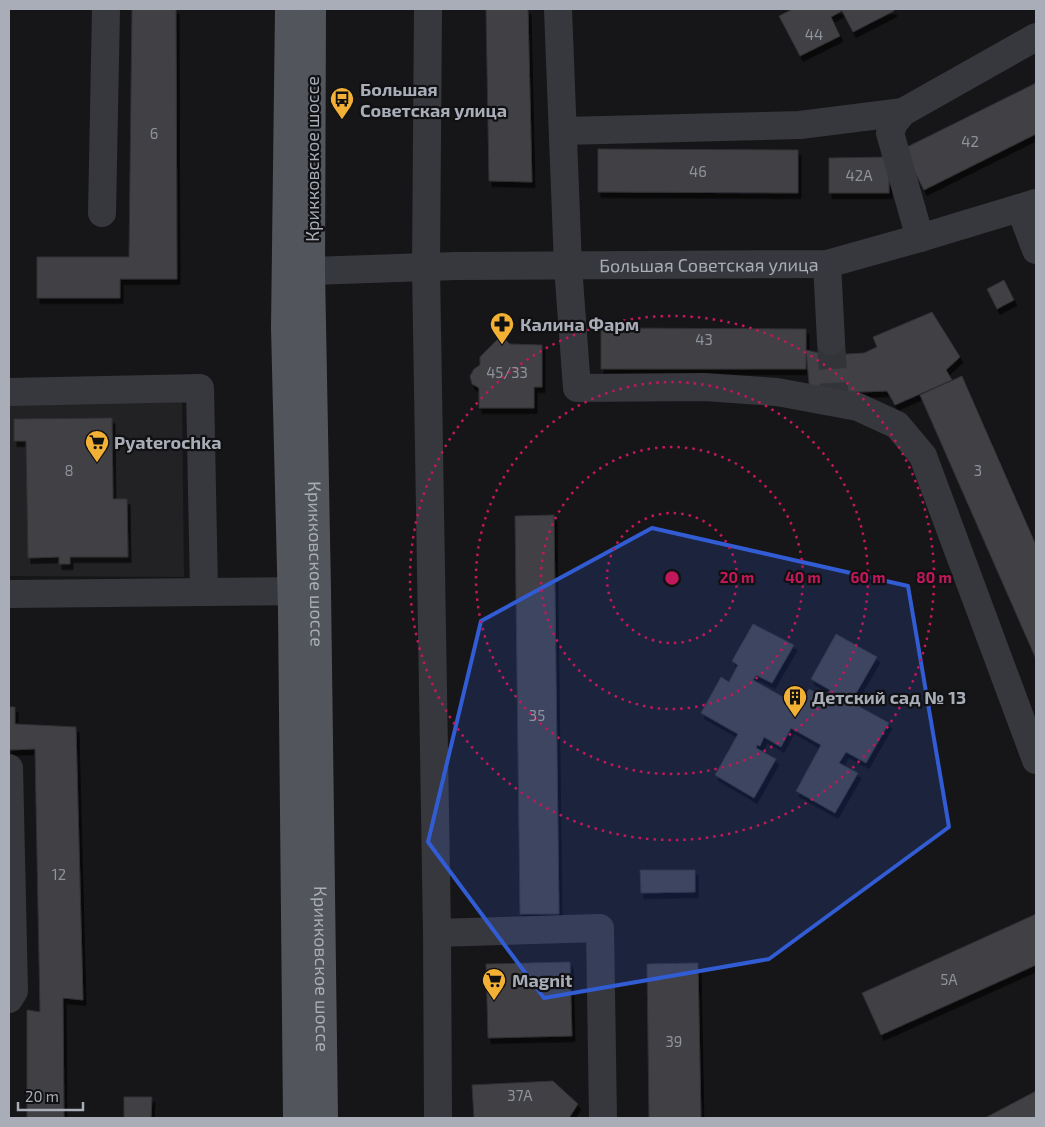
<svg xmlns="http://www.w3.org/2000/svg" width="1045" height="1127" font-family="'Exo 2',sans-serif">
  <style>
    .built { fill: #222225 }
    .building { fill: #404145; stroke: #303034; filter: url(#shadow) }
    .lines { fill: none; stroke-linecap: round; stroke-linejoin: round }
    .minor-tunnel { stroke: #333438; stroke-width: 28; stroke-dasharray: 28 14; stroke-linecap: butt }
    .minor { stroke: #37383d; stroke-width: 28 }
    .major { stroke: #53555c; stroke-width: 28 }
    .marked { fill: #325cd3; fill-opacity: 0.2; stroke: #325cd3; stroke-width: 4; stroke-linejoin: round }
    .ring { fill: none; stroke: #c2185b; stroke-width: 2.5; stroke-dasharray: 2.5 5 }
    .labels { text-anchor: middle; dominant-baseline: central; stroke-width: 4.5; stroke-linejoin: round; paint-order: stroke }
    .number-label { font-size: 15px; fill: #8e929b }
    .poi-label { font-size: 18px; font-weight: bold; fill: #a8adb8; stroke: #111113; text-anchor: start }
    .street-label { font-size: 18px; fill: #a8adb8; stroke: #111113 }
    .centre { fill: #c2185b; stroke: #111113; stroke-width: 2.5 }
    .ring-label { font-size: 15px; text-anchor: middle; font-weight: bold; fill: #c2185b; stroke: #111113; stroke-width: 4.5; stroke-linejoin: round; paint-order: stroke }
  </style>
  <defs>
    <filter id="shadow"><feDropShadow dx="3" dy="5.5" stdDeviation="0" flood-color="#0009"/></filter>
  </defs>
  <rect width="100%" height="100%" fill="#161618"/>
  <path class="built" d="M 182,399 L 184,577 L 9,576 L 9,402 Z"/>
  <path class="building" d="M 132,9 L 176,9 L 177,279 L 120,279 L 120,298 L 37,298 L 37,257 L 129,257 Z
    M 486,9 L 528,9 L 532,182 L 489,181 Z
    M 793,9 L 893,9 L 894,11 L 853,32 L 842,11 L 831,17 L 840,36 L 800,56 L 779,16 Z
    M 1036,83 L 1036,134 L 924,190 L 903,149 Z
    M 598,149 L 798,150 L 798,193 L 598,192 Z
    M 889,157 L 889,193 L 829,193 L 829,158 Z
    M 1004,280 L 1014,300 L 997,309 L 987,289 Z
    M 932,312 L 960,357 L 946,370 L 952,380 L 895,405 L 887,391 L 810,394 L 806,350 L 829,355 L 864,353 L 877,347 L 873,337 Z
    M 601,328 L 806,329 L 806,369 L 601,369 Z
    M 501,336 L 510,344 L 542,345 L 542,387 L 534,387 L 534,408 L 479,408 L 479,388 L 472,384 L 470,376 L 474,369 L 480,365 L 480,357 Z
    M 962,376 L 1036,545 L 1036,659 L 920,395 Z
    M 112,418 L 113,499 L 127,499 L 128,557 L 70,557 L 70,564 L 59,564 L 59,557 L 28,558 L 26,441 L 14,441 L 14,419 Z
    M 554,515 L 559,914 L 520,914 L 515,516 Z
    M 753,624 L 794,645 L 772,683 L 756,675 L 753,680 L 799,706 L 809,689 L 825,697 L 830,690 L 811,679 L 836,634 L 877,657 L 851,702 L 889,723 L 866,763 L 846,752 L 839,763 L 858,773 L 835,813 L 796,791 L 821,745 L 791,728 L 781,747 L 764,737 L 760,746 L 757,745 L 756,748 L 776,759 L 754,798 L 715,775 L 738,734 L 701,713 L 721,677 L 729,682 L 738,665 L 732,661 Z
    M 9,707 L 15,707 L 15,724 L 76,727 L 83,1000 L 63,998 L 64,1118 L 27,1118 L 27,1010 L 40,1012 L 35,749 L 9,750 Z
    M 640,870 L 695,870 L 695,892 L 641,893 Z
    M 1036,914 L 1036,965 L 881,1035 L 862,993 Z
    M 570,962 L 572,1036 L 488,1038 L 486,964 Z
    M 698,963 L 701,1118 L 649,1118 L 647,964 Z
    M 553,1081 L 578,1104 L 569,1118 L 474,1118 L 472,1085 Z
    M 1036,1091 L 1036,1118 L 985,1118 Z
    M 124,1097 L 152,1097 L 151,1118 L 124,1118 Z"/>
  <g class="lines">
    <path class="minor-tunnel" d="M 831,341 L 835,403"/>
    <g class="minor">
      <path d="M 428,9 L 426,268 L 437,933 L 438,1118"/>
      <path d="M 558,9 L 568,266 L 577,388 L 704,387 L 777,392 L 858,407 L 897,425 L 923,456 L 1036,760"/>
      <path d="M 563,131 L 800,125 L 903,112"/>
      <path d="M 1020,208 L 1036,250"/>
      <path d="M 102,213 L 106,9"/>
      <path d="M 920,238 L 890,133 L 894,123 L 903,112 L 1036,37"/>
      <path d="M 827,264 L 831,341"/>
      <path id="s1" d="M 311,271 L 456,266 L 827,264 L 920,238 L 1036,203"/>
      <path d="M 9,392 L 200,388 L 204,592"/>
      <path d="M 9,594 L 315,591"/>
      <path d="M 9,768 L 14,991 L 9,999"/>
      <path d="M 437,933 L 600,928 L 603,1118"/>
    </g>
    <g class="major">
      <path d="M 289,9 L 285,328 L 292,609 L 297,1118"/>
      <path id="s2" d="M 312,9 L 311,271 L 317,591 L 324,1118"/>
    </g>
  </g>
  <path class="marked" d="M 652,528 L 908,586 L 949,827 L 769,959 L 544,998 L 428,842 L 481,621 Z"/>
  <g class="ring">
    <circle cx="672" cy="578" r="65"/>
    <circle cx="672" cy="578" r="131"/>
    <circle cx="672" cy="578" r="196"/>
    <circle cx="672" cy="578" r="262"/>
  </g>
  <defs>
    <g id="bus-pin" transform="scale(1.25)"><path d="M0 17L-7.5 6A9.5 9.5 0 1 1 7.5 6Z" fill="#f2b134" stroke="#111113"/><path d="M-5-6H5V4H4V6H2V4H-2V6H-4V4H-5ZM-3.5-4V0h7V-4ZM-3.5 1.2v1.5H-2V1.2ZM2 1.2v1.5H3.5V1.2Z" fill="#111"/></g>
    <g id="pharmacy-pin" transform="scale(1.25)"><path d="M0 17L-7.5 6A9.5 9.5 0 1 1 7.5 6Z" fill="#f2b134" stroke="#111113"/><path d="M-2-6h4v4h4v4h-4v4h-4v-4h-4v-4h4Z" fill="#111"/></g>
    <g id="supermarket-pin" transform="scale(1.25)"><path d="M0 17L-7.5 6A9.5 9.5 0 1 1 7.5 6Z" fill="#f2b134" stroke="#111113"/><path d="M-6-5.5h2.5l.6 2H6L4.5 2H-2.5L-4.4-4H-6ZM-1.5 3.2a1.3 1.3 0 1 0 .1 0ZM3 3.2a1.3 1.3 0 1 0 .1 0Z" fill="#111"/></g>
    <g id="building-pin" transform="scale(1.25)"><path d="M0 17L-7.5 6A9.5 9.5 0 1 1 7.5 6Z" fill="#f2b134" stroke="#111113"/><path d="M-4-6H4V6H1V3H-1V6H-4ZM-2.5-4.3h1.7v1.8h-1.7ZM.8-4.3h1.7v1.8H.8ZM-2.5-1h1.7V.8h-1.7ZM.8-1h1.7V.8H.8Z" fill="#111"/></g>
  </defs>
  <g fill-rule="evenodd">
    <use href="#bus-pin" x="342" y="99"/>
    <use href="#pharmacy-pin" x="502" y="324"/>
    <use href="#supermarket-pin" x="97" y="442"/>
    <use href="#building-pin" x="795" y="697"/>
    <use href="#supermarket-pin" x="494" y="980"/>
  </g>
  <g class="labels">
    <g class="number-label">
      <text x="814" y="34">44</text>
      <text x="154" y="133">6</text>
      <text x="970" y="141">42</text>
      <text x="698" y="171">46</text>
      <text x="859" y="175">42А</text>
      <text x="704" y="339">43</text>
      <text x="507" y="372">45/33</text>
      <text x="69" y="470">8</text>
      <text x="978" y="470">3</text>
      <text x="537" y="715">35</text>
      <text x="59" y="874">12</text>
      <text x="949" y="979">5А</text>
      <text x="674" y="1041">39</text>
      <text x="520" y="1095">37А</text>
    </g>
    <g class="poi-label">
      <text x="360" y="89">Большая<tspan x="360" dy="21">Советская улица</tspan></text>
      <text x="520" y="324">Калина Фарм</text>
      <text x="114" y="442">Pyaterochka</text>
      <text x="812" y="697">Детский сад № 13</text>
      <text x="512" y="980">Magnit</text>
    </g>
    <g class="street-label">
      <text transform="translate(312 159) rotate(-90)">Крикковское шоссе</text>
      <text stroke="none"><textPath href="#s1" startOffset="398">Большая Советская улица</textPath></text>
      <text stroke="none"><textPath href="#s2" startOffset="555">Крикковское шоссе</textPath></text>
      <text stroke="none"><textPath href="#s2" startOffset="960">Крикковское шоссе</textPath></text>
    </g>
  </g>
  <circle cx="672" cy="578" r="8" class="centre"/>
  <g class="ring-label">
    <text x="737" y="583">20 m</text>
    <text x="803" y="583">40 m</text>
    <text x="868" y="583">60 m</text>
    <text x="934" y="583">80 m</text>
  </g>
  <rect width="1045" height="1127" fill="none" stroke="#a8adb8" stroke-width="20"/>
  <path d="M18 1102v8h65v-8" fill="none" stroke="#a8adb8" stroke-width="2.5"/>
  <text x="25" y="1102" font-size="15" fill="#a8adb8" stroke="#111113" stroke-width="4" paint-order="stroke">20 m</text>
</svg>
